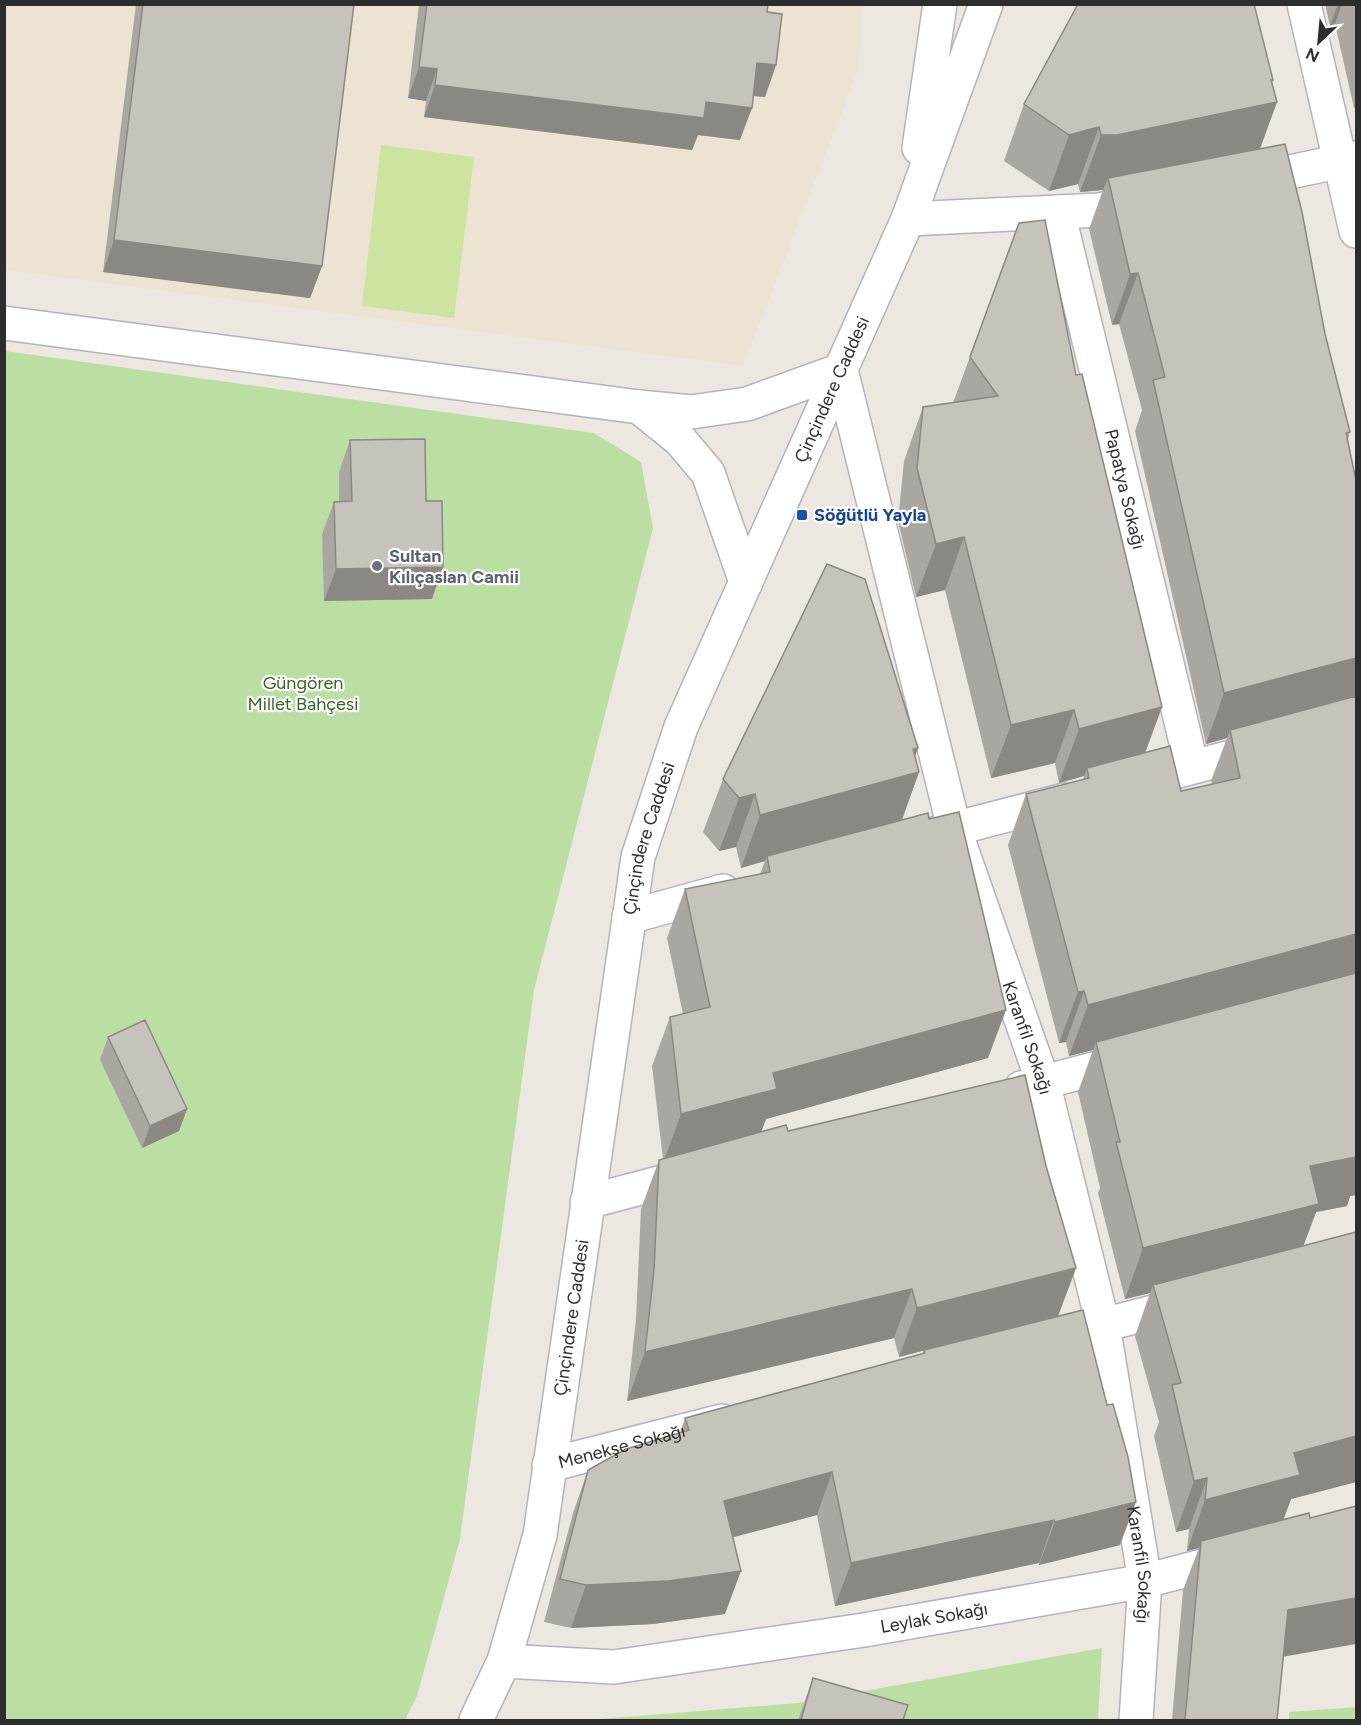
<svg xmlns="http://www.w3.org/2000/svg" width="1361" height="1725" font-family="Figtree,sans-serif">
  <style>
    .education { fill: #ede3d3 }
    .green { fill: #bbdea3 }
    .pitch { fill: #cce4a0 }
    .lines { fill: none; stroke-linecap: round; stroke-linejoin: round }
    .minor-casing { stroke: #b2b4bc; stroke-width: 36 }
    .tertiary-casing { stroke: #b2b4bc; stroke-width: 36 }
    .secondary-casing { stroke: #b2b4bc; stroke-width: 36 }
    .minor { stroke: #fff; stroke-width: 33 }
    .tertiary { stroke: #fff; stroke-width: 33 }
    .secondary { stroke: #fff; stroke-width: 33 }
    .wall { fill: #aaa7a2 }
    .shaded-wall { fill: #8b8884 }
    .building { fill: #c6c2bc; stroke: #8b8884; stroke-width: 1.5 }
    .transit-dot { fill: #1a4fb4; stroke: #fff; stroke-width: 2 }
    .worship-dot { fill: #6b7280; stroke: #fff; stroke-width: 2 }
    .labels { text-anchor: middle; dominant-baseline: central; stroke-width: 4.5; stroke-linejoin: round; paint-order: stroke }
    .street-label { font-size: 18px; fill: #2d2d2d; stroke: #fff }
    .transit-label { font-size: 18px; font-weight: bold; fill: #164399; stroke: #fff; text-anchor: start }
    .worship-label { font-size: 18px; font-weight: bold; fill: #5b616d; stroke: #fff; text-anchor: start }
    .park-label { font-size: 18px; fill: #346522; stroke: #fff }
  </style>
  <rect width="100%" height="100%" fill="#ede7e1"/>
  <path class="education" d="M 5,5 L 863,5 L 859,68 L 743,366 L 5,270 Z"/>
  <path class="green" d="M 5,351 L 594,433 L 641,462 L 653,528 L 534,990 L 460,1539 L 417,1696 L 405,1720 L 5,1720 Z
    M 1102,1648 L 1098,1720 L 588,1720 L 798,1703 Z
    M 1356,1707 L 1356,1720 L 1289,1720 L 1289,1712 Z"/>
  <path class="pitch" d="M 381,145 L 474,157 L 454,318 L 362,306 Z"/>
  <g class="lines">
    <g class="minor-casing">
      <g id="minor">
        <path d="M 1247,181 L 1356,158"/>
        <path id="s1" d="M 1058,212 L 1192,767"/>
        <path d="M 908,219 L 1099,210 L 1140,202"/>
        <path id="s2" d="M 841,370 L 954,828 L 1043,1082 L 1103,1325 L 1145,1581 L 1136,1720"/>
        <path d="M 1132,783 L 1262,749"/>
        <path d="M 934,834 L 1065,800"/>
        <path d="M 629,917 L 723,891"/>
        <path d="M 1021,1088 L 1128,1060"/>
        <path d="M 587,1202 L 693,1174"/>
        <path d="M 1083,1330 L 1185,1304"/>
        <path id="s3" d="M 549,1465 L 722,1421"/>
        <path id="s4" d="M 504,1661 L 614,1667 L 864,1630 L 1145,1581 L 1233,1558"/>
      </g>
    </g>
    <g class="tertiary-casing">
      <path id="tertiary" d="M 1304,4 L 1356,231"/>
    </g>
    <g class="secondary-casing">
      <g id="secondary">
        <path d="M 919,148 L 940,4"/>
        <path d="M 4,323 L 639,407"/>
        <path d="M 746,582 L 708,473 L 680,440 L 639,407 L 691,412 L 747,404 L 841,370"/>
        <path id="s5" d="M 476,1720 L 504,1661 L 540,1535 L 638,857 L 681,727 L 908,219 L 986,4"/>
      </g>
    </g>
    <use href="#minor" class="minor"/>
    <use href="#tertiary" class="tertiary"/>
    <use href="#secondary" class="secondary"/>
  </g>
  <path class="wall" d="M 136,4 L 354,4 L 322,266 L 310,298 L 103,272 Z
    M 419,4 L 768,4 L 767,12 L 776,65 L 765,97 L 753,96 L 740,140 L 698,135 L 692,150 L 424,117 L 426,101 L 408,98 Z
    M 1325,4 L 1356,4 L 1356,107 L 1354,108 L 1335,24 L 1330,26 Z
    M 1272,84 L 1277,102 L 1260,149 L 1325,334 L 1350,432 L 1348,440 L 1356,480 L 1356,1195 L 1350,1196 L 1347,1206 L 1316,1212 L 1303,1246 L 1356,1232 L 1356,1482 L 1291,1499 L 1283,1520 L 1283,1657 L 1277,1720 L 1172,1720 L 1183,1590 L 1199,1548 L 1187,1551 L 1189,1529 L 1176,1532 L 1154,1436 L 1159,1422 L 1135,1336 L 1150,1293 L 1125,1299 L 1098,1193 L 1100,1188 L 1078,1092 L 1093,1050 L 1069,1056 L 1066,1042 L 1059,1043 L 1008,845 L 1026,794 L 1083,780 L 1084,776 L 1059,783 L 1055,763 L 991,778 L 945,590 L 916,597 L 898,521 L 904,461 L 923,407 L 953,403 L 1019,223 L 1076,375 L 1162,707 L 1145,753 L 1181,791 L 1212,784 L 1211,781 L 1227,738 L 1206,744 L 1135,431 L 1142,410 L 1119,324 L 1112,325 L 1089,229 L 1103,190 L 1080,192 L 1078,184 L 1049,191 L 1004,161 L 1024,104 Z
    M 350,440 L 426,501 L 432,599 L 324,601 L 322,534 L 334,502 L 339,502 L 339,472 Z
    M 918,748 L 915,756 L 919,772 L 902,820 L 988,1058 L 766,1119 L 761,1132 L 788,1131 L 1046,1166 L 1076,1268 L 1058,1316 L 1120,1545 L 1039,1565 L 1039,1563 L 835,1606 L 817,1515 L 733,1537 L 725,1614 L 653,1624 L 571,1628 L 544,1622 L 573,1513 L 588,1470 L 680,1433 L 685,1418 L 922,1354 L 924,1350 L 899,1357 L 894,1338 L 627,1401 L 636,1319 L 641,1209 L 659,1160 L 663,1159 L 652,1066 L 670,1017 L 683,1014 L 667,938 L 685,889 L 760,874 L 765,861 L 741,868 L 736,847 L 719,851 L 703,832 L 723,779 Z
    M 108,1037 L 187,1109 L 179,1131 L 142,1148 L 100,1060 Z
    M 813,1678 L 903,1720 L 798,1720 Z"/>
  <path class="shaded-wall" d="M 1338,4 L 1342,4 L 1335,24 L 1330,26 Z
    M 757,63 L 776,65 L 765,97 L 746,95 Z
    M 419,67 L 437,69 L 426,101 L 408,98 Z
    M 1273,80 L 1264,105 L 1277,102 L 1256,159 L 1108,178 L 1103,190 L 1080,192 L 1101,135 Z
    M 435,85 L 706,102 L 752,108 L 740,140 L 698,135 L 692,150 L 424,117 Z
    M 1099,127 L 1078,184 L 1049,191 L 1069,135 Z
    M 114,240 L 322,266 L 310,298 L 103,272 Z
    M 1138,273 L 1119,324 L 1112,325 L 1130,274 Z
    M 964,537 L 945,590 L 916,597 L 936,544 Z
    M 443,567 L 432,599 L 324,601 L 336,569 Z
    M 1356,658 L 1356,705 L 1230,730 L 1227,738 L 1206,744 L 1224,693 Z
    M 1162,707 L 1142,761 L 1087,768 L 1084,776 L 1059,783 L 1079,729 Z
    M 1074,710 L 1055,763 L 991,778 L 1011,725 Z
    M 918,748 L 908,775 L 919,772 L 900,825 L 767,856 L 765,861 L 741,868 L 760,815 L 913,749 Z
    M 755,794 L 736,847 L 719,851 L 739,798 Z
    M 1356,934 L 1356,982 L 1096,1042 L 1093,1050 L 1069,1056 L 1088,1005 Z
    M 1084,991 L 1066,1042 L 1059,1043 L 1078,992 Z
    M 1006,1010 L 988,1058 L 766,1119 L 759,1137 L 663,1163 L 681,1114 L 773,1073 Z
    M 187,1109 L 179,1131 L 142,1148 L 150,1126 Z
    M 1356,1157 L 1356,1195 L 1350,1196 L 1347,1206 L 1316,1212 L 1300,1255 L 1153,1285 L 1150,1293 L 1125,1299 L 1143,1248 L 1310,1166 Z
    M 1076,1268 L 1058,1316 L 899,1357 L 917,1308 Z
    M 912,1289 L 894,1338 L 627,1401 L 645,1352 Z
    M 1356,1436 L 1356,1482 L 1291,1499 L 1281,1526 L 1201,1541 L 1199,1548 L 1187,1551 L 1205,1500 L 1294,1453 Z
    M 832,1472 L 817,1515 L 708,1544 L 724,1501 Z
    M 1207,1478 L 1189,1529 L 1176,1532 L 1194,1481 Z
    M 1136,1502 L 1120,1545 L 1039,1565 L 1055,1522 Z
    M 1054,1520 L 1039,1563 L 835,1606 L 851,1563 Z
    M 741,1571 L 725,1614 L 653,1624 L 571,1628 L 586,1585 Z
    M 1356,1598 L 1356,1644 L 1270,1659 L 1288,1610 Z"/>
  <path class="building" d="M 143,4 L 354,4 L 322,266 L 114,240 Z
    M 427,4 L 768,4 L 767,12 L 782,14 L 776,65 L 757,63 L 752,108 L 706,102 L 704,118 L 435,85 L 437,69 L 419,67 Z
    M 1078,4 L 1254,4 L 1273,80 L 1271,80 L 1277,102 L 1117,135 L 1101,135 L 1099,127 L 1069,135 L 1024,104 Z
    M 1285,144 L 1302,212 L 1325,334 L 1350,432 L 1346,433 L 1356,480 L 1356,658 L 1224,693 L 1153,380 L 1165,377 L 1138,273 L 1130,274 L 1108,178 Z
    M 1045,220 L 1076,375 L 1082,374 L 1162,707 L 1079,729 L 1074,710 L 1011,725 L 964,537 L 936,544 L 917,468 L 923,407 L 998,396 L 970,357 L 1019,223 Z
    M 425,439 L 426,501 L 442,501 L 443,567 L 336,569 L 334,502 L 352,501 L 350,440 Z
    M 827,564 L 865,579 L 918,748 L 913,749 L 919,772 L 760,815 L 755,794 L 739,798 L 723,779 Z
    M 1356,696 L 1356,934 L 1088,1005 L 1084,991 L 1078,992 L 1026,794 L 1089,778 L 1087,768 L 1170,746 L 1181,791 L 1240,778 L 1230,730 Z
    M 959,812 L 1006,1010 L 773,1073 L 777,1089 L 681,1114 L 670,1017 L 710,1007 L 685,889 L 770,872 L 767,856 L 928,813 L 929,819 Z
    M 1356,973 L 1356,1157 L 1310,1166 L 1319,1204 L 1143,1248 L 1116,1142 L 1120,1142 L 1096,1042 Z
    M 145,1020 L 187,1109 L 150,1126 L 108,1037 Z
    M 1025,1075 L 1046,1166 L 1076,1268 L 917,1308 L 912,1289 L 645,1352 L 654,1270 L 659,1160 L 786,1125 L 788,1131 Z
    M 1356,1232 L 1356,1436 L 1294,1453 L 1300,1475 L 1205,1500 L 1207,1478 L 1194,1481 L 1172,1385 L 1181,1383 L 1153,1285 Z
    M 1083,1310 L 1107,1405 L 1113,1404 L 1128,1457 L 1136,1502 L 1055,1522 L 1054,1520 L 851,1563 L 832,1472 L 724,1501 L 741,1571 L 668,1581 L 586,1585 L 560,1579 L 588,1470 L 626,1449 L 689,1430 L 685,1418 L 925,1353 L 924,1350 Z
    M 1356,1506 L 1356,1598 L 1288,1610 L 1277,1720 L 1185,1720 L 1201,1541 L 1309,1513 L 1310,1518 Z
    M 813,1678 L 908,1705 L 903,1720 L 801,1720 Z"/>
  <rect class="transit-dot" x="796" y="509" width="12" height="12" rx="3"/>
  <circle class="worship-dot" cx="377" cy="566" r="6"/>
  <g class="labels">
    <g class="street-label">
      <text stroke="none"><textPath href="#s5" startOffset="1388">Çinçindere Caddesi</textPath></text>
      <text stroke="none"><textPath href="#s1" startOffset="285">Papatya Sokağı</textPath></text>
      <text stroke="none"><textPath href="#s5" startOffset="902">Çinçindere Caddesi</textPath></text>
      <text stroke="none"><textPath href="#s2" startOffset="694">Karanfil Sokağı</textPath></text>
      <text stroke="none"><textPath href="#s5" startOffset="416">Çinçindere Caddesi</textPath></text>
      <text stroke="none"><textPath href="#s3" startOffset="75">Menekşe Sokağı</textPath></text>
      <text stroke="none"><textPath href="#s2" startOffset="1234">Karanfil Sokağı</textPath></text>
      <text stroke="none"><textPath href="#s4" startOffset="434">Leylak Sokağı</textPath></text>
    </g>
    <g class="transit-label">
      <text x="814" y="515">Söğütlü Yayla</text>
    </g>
    <g class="worship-label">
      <text x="389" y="556">Sultan<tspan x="389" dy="21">Kılıçaslan Camii</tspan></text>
    </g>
    <g class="park-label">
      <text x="303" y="683">Güngören<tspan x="303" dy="21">Millet Bahçesi</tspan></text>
    </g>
  </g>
  <rect width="1361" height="1725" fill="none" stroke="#2d2d2d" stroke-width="12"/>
  <g transform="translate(1319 42) rotate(206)" stroke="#ffffff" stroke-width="4.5" paint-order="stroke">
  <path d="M0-4.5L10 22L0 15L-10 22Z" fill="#2d2d2d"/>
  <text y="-9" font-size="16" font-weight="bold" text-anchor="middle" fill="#2d2d2d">N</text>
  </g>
</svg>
